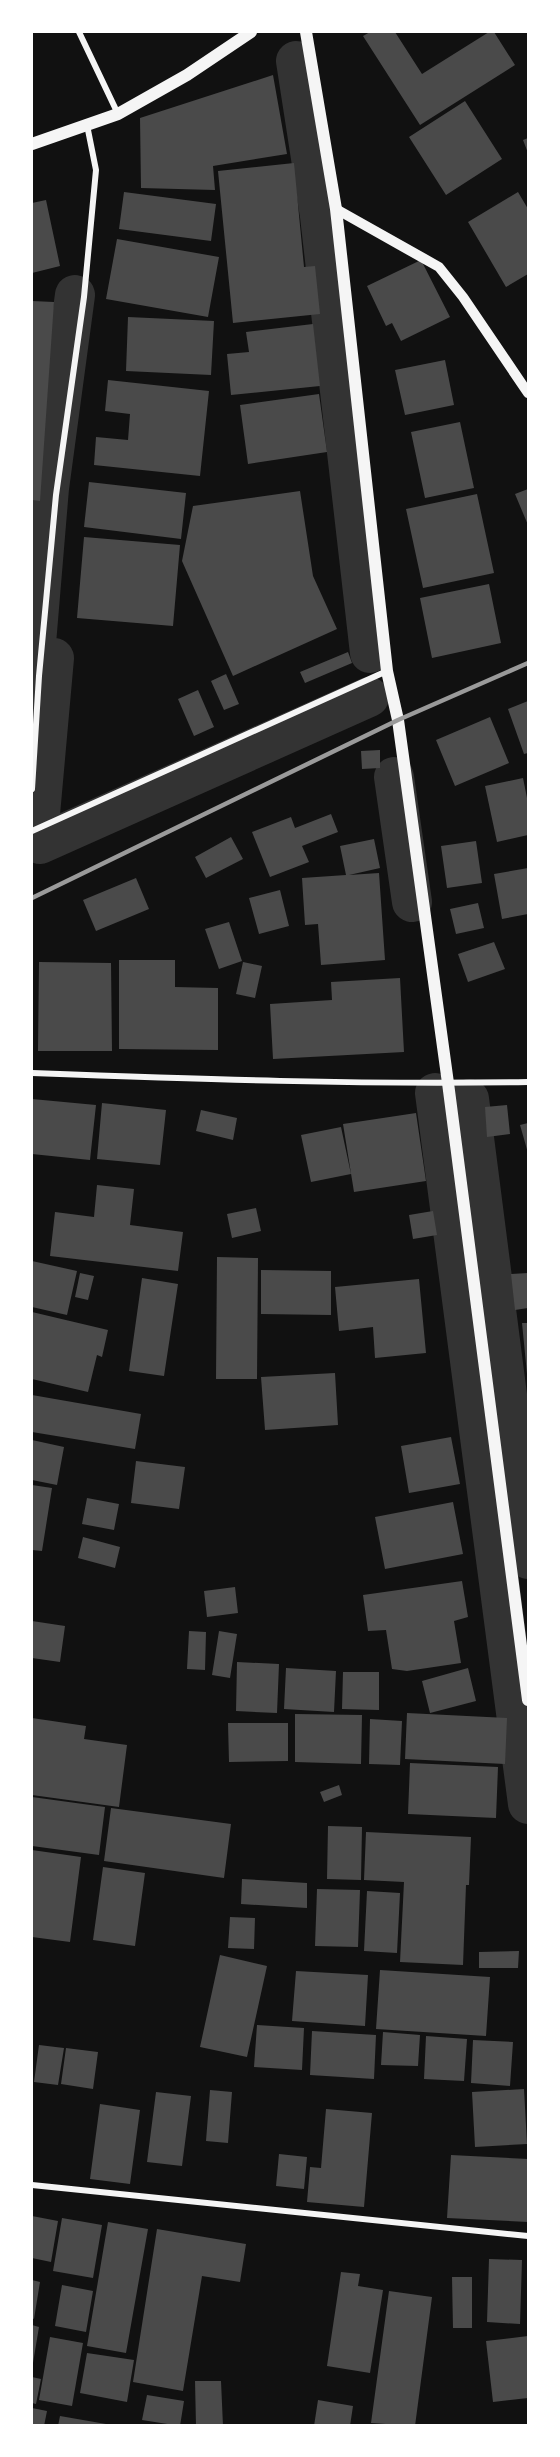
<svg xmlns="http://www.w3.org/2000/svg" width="560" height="2457" font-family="'Asap Condensed',sans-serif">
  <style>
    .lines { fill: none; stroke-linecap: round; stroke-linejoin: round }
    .canal { stroke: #333; stroke-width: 40 }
    .building { fill: #4a4a4a }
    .minor { stroke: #f5f5f5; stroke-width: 6 }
    .tertiary { stroke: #f5f5f5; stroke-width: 10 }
    .secondary { stroke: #f5f5f5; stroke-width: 12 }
    .rail { stroke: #9a9a9a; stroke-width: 4.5 }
  </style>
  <rect width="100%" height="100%" fill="#111"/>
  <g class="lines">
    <path class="canal" d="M 296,61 L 320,216 L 370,653
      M 32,691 L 49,488 L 75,295
      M 394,777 L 412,902
      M 40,814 L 54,658
      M 40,844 L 369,697
      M 435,1093 L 528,1804
      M 469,1099 L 528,1559"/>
  </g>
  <path class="building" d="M 370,32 L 395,32 L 422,74 L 489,32 L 494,32 L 515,65 L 420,125 L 363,36 Z
    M 273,75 L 287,154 L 213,166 L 215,190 L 141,188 L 140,118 Z
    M 465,101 L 502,159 L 446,195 L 409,137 Z
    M 528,138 L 528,153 L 523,140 Z
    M 294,163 L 304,267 L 315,266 L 320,314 L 233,323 L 218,171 Z
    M 124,192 L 216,204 L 211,241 L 119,229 Z
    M 518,192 L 528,209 L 528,274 L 506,287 L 468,222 Z
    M 46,200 L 60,266 L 32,273 L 32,203 Z
    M 117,239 L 219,257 L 208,317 L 106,299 Z
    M 421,260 L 450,317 L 401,341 L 392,323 L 386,326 L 367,286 Z
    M 32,301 L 54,302 L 40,501 L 32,500 Z
    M 128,317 L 214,321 L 211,375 L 126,371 Z
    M 313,324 L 320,386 L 231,395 L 227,354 L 249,352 L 246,332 Z
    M 445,360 L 454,405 L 405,415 L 395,370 Z
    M 108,380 L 209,391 L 200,476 L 94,465 L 96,437 L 128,440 L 130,414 L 105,411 Z
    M 319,394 L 327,452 L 248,464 L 240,405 Z
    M 460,422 L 474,488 L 425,498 L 411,432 Z
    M 89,482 L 186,493 L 181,539 L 84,527 Z
    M 528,489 L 528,525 L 515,494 Z
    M 300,491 L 313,576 L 337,629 L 233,676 L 182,561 L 193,506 Z
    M 477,494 L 494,573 L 423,588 L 406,509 Z
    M 84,537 L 180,545 L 173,626 L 77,618 Z
    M 489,584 L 501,643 L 432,658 L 420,598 Z
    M 348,652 L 352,663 L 305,683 L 300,672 Z
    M 226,674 L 239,704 L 224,710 L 211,681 Z
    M 198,690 L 214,727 L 194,736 L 178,699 Z
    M 528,701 L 528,753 L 524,754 L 508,709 Z
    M 490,717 L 509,763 L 455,786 L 436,740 Z
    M 380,750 L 380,768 L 362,769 L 361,751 Z
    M 523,778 L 528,803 L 528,835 L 497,842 L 485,786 Z
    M 331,814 L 338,832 L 302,846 L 309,862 L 270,877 L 252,832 L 291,817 L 295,828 Z
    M 231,837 L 243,859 L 206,878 L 195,857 Z
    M 374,839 L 380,868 L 349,875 L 379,873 L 385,960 L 321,965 L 318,924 L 305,925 L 302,878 L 346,875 L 340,846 Z
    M 476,841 L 482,883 L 447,888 L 441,846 Z
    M 528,868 L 528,914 L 502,919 L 494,874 Z
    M 136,878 L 149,909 L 96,931 L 83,900 Z
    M 280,890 L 289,926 L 259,934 L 249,898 Z
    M 478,903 L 484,928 L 456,934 L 450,909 Z
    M 229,922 L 242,961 L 219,969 L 205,929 Z
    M 494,942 L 505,969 L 468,982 L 458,954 Z
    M 119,960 L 175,960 L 175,987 L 218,988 L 218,1050 L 119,1049 Z
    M 39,962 L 111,963 L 112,1051 L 38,1051 Z
    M 243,962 L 262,966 L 255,998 L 236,994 Z
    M 400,978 L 404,1052 L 273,1059 L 270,1004 L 332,1000 L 331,982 Z
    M 32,1099 L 96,1105 L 90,1160 L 32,1154 Z
    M 102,1103 L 166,1110 L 160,1165 L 97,1159 Z
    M 507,1105 L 510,1134 L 487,1137 L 485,1107 Z
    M 201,1110 L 237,1118 L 233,1140 L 196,1131 Z
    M 416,1113 L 426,1181 L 354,1192 L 343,1124 Z
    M 528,1123 L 528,1153 L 520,1125 Z
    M 341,1127 L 351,1174 L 311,1182 L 301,1135 Z
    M 97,1185 L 134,1189 L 130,1225 L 183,1232 L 178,1271 L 50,1256 L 55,1212 L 94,1217 Z
    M 256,1208 L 261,1231 L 232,1238 L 227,1214 Z
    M 433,1211 L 437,1235 L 413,1239 L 409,1215 Z
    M 217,1257 L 258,1258 L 257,1379 L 216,1379 Z
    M 32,1261 L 77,1271 L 67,1315 L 32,1307 Z
    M 261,1270 L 331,1271 L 331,1315 L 261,1314 Z
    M 80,1273 L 94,1276 L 88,1300 L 75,1297 Z
    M 528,1273 L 528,1308 L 515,1310 L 511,1274 Z
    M 142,1278 L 178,1284 L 164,1376 L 129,1371 Z
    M 419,1279 L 426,1353 L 375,1358 L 373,1327 L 339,1331 L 335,1287 Z
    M 32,1312 L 108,1330 L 102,1357 L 97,1355 L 88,1392 L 32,1379 Z
    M 522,1323 L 528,1323 L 528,1374 L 527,1374 Z
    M 335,1373 L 338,1425 L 265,1430 L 261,1377 Z
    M 32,1395 L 141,1414 L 135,1449 L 32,1432 Z
    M 451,1437 L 460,1484 L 409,1493 L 401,1446 Z
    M 32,1440 L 64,1447 L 57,1485 L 32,1480 Z
    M 136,1461 L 185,1467 L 179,1509 L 131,1503 Z
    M 32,1485 L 52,1488 L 42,1551 L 32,1550 Z
    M 87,1498 L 119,1504 L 114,1530 L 82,1524 Z
    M 453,1502 L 463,1554 L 385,1569 L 375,1517 Z
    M 83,1537 L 120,1547 L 115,1568 L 78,1558 Z
    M 462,1581 L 468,1617 L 454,1621 L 461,1663 L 407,1671 L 392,1669 L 386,1630 L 368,1631 L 363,1595 Z
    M 235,1587 L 238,1613 L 207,1617 L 204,1591 Z
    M 32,1621 L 65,1626 L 60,1662 L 32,1658 Z
    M 189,1631 L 206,1632 L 205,1670 L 187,1669 Z
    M 219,1631 L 237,1634 L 230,1678 L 212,1675 Z
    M 237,1662 L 279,1664 L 277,1713 L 236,1711 Z
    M 286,1668 L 336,1671 L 334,1712 L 284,1709 Z
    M 468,1668 L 476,1701 L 430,1713 L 422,1681 Z
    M 343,1672 L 379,1672 L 379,1710 L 342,1709 Z
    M 407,1713 L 507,1718 L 505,1764 L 405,1759 Z
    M 295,1714 L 362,1715 L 361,1764 L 295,1762 Z
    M 32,1718 L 86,1726 L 84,1739 L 127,1745 L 119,1807 L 32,1795 Z
    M 370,1719 L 402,1721 L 400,1765 L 369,1764 Z
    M 228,1723 L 288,1723 L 288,1761 L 229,1762 Z
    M 410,1763 L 498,1767 L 496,1818 L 408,1814 Z
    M 339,1785 L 342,1795 L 324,1802 L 320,1792 Z
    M 32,1797 L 105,1807 L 99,1855 L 32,1846 Z
    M 111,1808 L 231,1824 L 224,1878 L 104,1861 Z
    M 328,1826 L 362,1827 L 361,1880 L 327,1879 Z
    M 366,1832 L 471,1837 L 469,1885 L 466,1885 L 463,1965 L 400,1962 L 404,1882 L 364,1880 Z
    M 32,1850 L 81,1857 L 70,1942 L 32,1937 Z
    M 103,1867 L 145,1873 L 135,1946 L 93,1940 Z
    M 242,1879 L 307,1883 L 307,1908 L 241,1904 Z
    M 317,1889 L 360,1890 L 358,1947 L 315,1946 Z
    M 367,1891 L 400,1893 L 397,1953 L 364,1951 Z
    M 230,1917 L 255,1918 L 254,1949 L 228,1948 Z
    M 519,1951 L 518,1968 L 479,1968 L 479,1952 Z
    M 220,1955 L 267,1966 L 247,2057 L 200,2047 Z
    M 380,1970 L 490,1977 L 486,2036 L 376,2029 Z
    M 296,1971 L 368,1975 L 365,2026 L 292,2021 Z
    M 257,2025 L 304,2028 L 302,2070 L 254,2067 Z
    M 312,2031 L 376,2035 L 374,2079 L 310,2075 Z
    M 383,2032 L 420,2035 L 418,2066 L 381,2065 Z
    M 426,2036 L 467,2039 L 464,2081 L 424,2079 Z
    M 473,2040 L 513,2042 L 510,2086 L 471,2083 Z
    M 39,2045 L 64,2048 L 58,2085 L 34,2082 Z
    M 66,2048 L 98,2052 L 93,2089 L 61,2084 Z
    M 524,2089 L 527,2144 L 475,2147 L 472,2092 Z
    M 210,2090 L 232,2092 L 228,2143 L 206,2141 Z
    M 156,2092 L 191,2096 L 182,2166 L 147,2162 Z
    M 100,2104 L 140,2110 L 130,2184 L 90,2179 Z
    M 326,2109 L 372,2113 L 364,2207 L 307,2202 L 310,2167 L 321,2168 Z
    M 279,2154 L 307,2157 L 304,2189 L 276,2186 Z
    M 451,2155 L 528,2159 L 528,2222 L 447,2218 Z
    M 32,2216 L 58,2221 L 51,2262 L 32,2258 Z
    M 62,2218 L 102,2225 L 93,2278 L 53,2271 Z
    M 108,2222 L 148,2229 L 126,2353 L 87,2346 Z
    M 157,2229 L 246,2244 L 240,2282 L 202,2276 L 183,2391 L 133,2382 Z
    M 489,2259 L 522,2260 L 520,2324 L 487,2322 Z
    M 341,2272 L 360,2274 L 358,2286 L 383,2290 L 370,2373 L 327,2366 Z
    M 452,2277 L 472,2277 L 472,2328 L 453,2328 Z
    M 32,2280 L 40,2282 L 34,2319 L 32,2318 Z
    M 62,2285 L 93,2291 L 86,2332 L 55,2326 Z
    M 389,2291 L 432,2297 L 415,2426 L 371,2423 Z
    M 32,2325 L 39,2327 L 33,2363 L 32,2363 Z
    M 528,2336 L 528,2398 L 493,2402 L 486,2341 Z
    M 50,2337 L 83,2343 L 72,2406 L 39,2400 Z
    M 87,2353 L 134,2360 L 127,2402 L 80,2393 Z
    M 32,2377 L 41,2379 L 36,2404 L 32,2403 Z
    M 195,2381 L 221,2381 L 223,2426 L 196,2426 Z
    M 147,2395 L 184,2401 L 180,2426 L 142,2420 Z
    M 318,2400 L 353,2406 L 350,2426 L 314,2426 Z
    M 32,2408 L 47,2411 L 44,2426 L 32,2426 Z
    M 60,2416 L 106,2424 L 106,2426 L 58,2426 Z"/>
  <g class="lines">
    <path class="minor" d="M 79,32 L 118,114
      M 32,789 L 39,676 L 56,495 L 84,297 L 96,170 L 87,125
      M 32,831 L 387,671
      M 32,1073 C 197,1079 363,1085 528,1082
      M 32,2185 L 528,2236"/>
    <path class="tertiary" d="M 336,209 L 439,267 L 463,297 L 528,393"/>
    <path class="secondary" d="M 306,32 L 336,209 L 387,671 L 398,720 L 448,1083 L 528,1700
      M 32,144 L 118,114 L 187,75 L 251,32"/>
    <path class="rail" d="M 32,898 L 398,720 L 528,663"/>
  </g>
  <rect width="560" height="2457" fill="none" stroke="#ffffff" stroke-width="66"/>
</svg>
